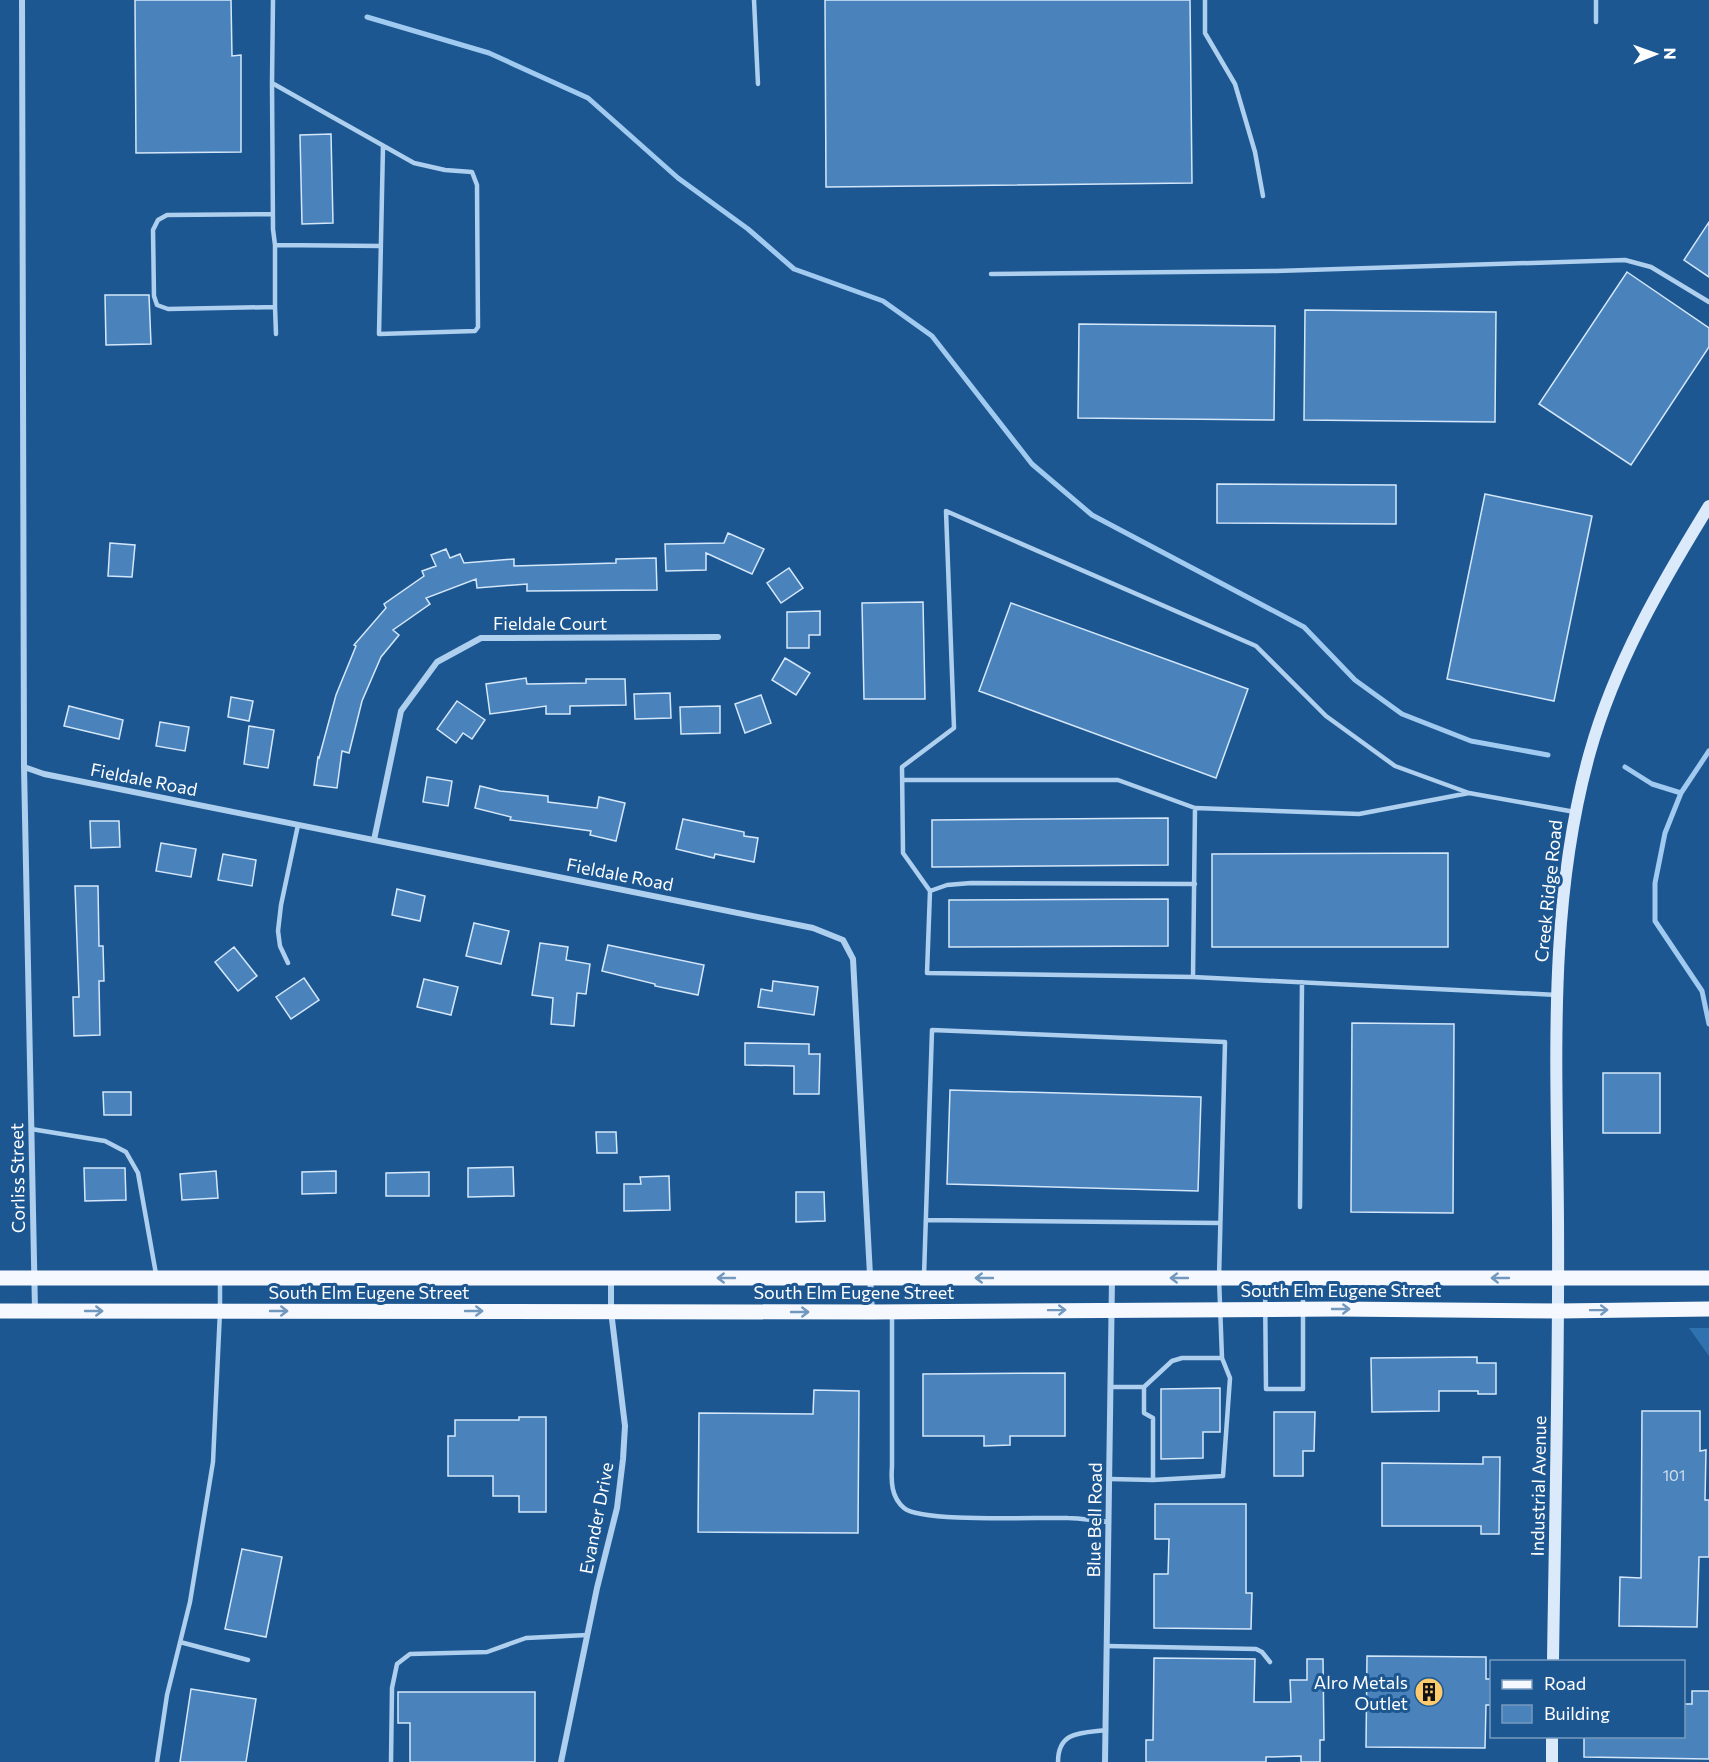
<svg xmlns="http://www.w3.org/2000/svg" width="1709" height="1762" font-family="Commissioner,sans-serif">
  <style>
    .green { fill: #3072b0 }
    .lines { fill: none; stroke-linecap: round; stroke-linejoin: round }
    .stream { stroke: #a1caf0; stroke-width: 5 }
    .building { fill: #4a83bb; stroke: #d4e7fa; stroke-width: 1.5 }
    .service { stroke: #aecfee; stroke-width: 4.5 }
    .minor { stroke: #aecfee; stroke-width: 6 }
    .secondary { stroke: #dbeafa; stroke-width: 12 }
    .primary { stroke: #f5f9ff; stroke-width: 15 }
    .oneway { stroke: #7398be }
    .labels { text-anchor: middle; dominant-baseline: central; stroke-width: 6; stroke-linejoin: round; paint-order: stroke }
    .number-label { font-size: 15px; fill: #d2e0ee }
    .street-label { font-size: 18px; fill: #fff; stroke: #1d5792 }
    .poi-label { font-size: 18px; fill: #fff; stroke: #1d5792; text-anchor: end }
  </style>
  <rect width="100%" height="100%" fill="#1d5792"/>
  <path class="green" d="M 1689,1328 L 1709,1328 L 1709,1356 Z"/>
  <g class="lines">
    <path class="stream" d="M 367,17 L 489,53 L 588,98 L 678,178 L 748,229 L 794,269 L 883,301 L 932,336 L 1032,464 L 1092,515 L 1304,627 L 1355,680 L 1402,714 L 1471,741 L 1548,755
      M 1709,751 L 1681,793 L 1665,833 L 1655,883 L 1655,921 L 1702,991 L 1709,1024
      M 1625,767 L 1652,784 L 1681,793"/>
  </g>
  <path class="building" d="M 135,0 L 231,0 L 232,56 L 241,55 L 241,152 L 136,153 Z
    M 825,0 L 1190,0 L 1192,183 L 826,187 Z
    M 331,134 L 333,223 L 302,224 L 300,135 Z
    M 1709,222 L 1709,277 L 1684,260 Z
    M 1627,272 L 1709,328 L 1709,347 L 1631,465 L 1539,404 Z
    M 105,295 L 149,295 L 151,344 L 106,345 Z
    M 1305,310 L 1496,312 L 1495,422 L 1304,420 Z
    M 1079,324 L 1275,326 L 1274,420 L 1078,418 Z
    M 1217,484 L 1396,485 L 1396,524 L 1217,523 Z
    M 1485,494 L 1592,516 L 1554,701 L 1447,679 Z
    M 728,533 L 764,549 L 752,574 L 706,553 L 706,570 L 666,571 L 665,544 L 724,543 Z
    M 110,543 L 135,545 L 132,577 L 108,576 Z
    M 446,549 L 450,558 L 460,554 L 464,563 L 514,559 L 514,566 L 616,563 L 616,559 L 656,558 L 657,590 L 527,591 L 527,584 L 477,588 L 476,579 L 426,598 L 430,604 L 393,630 L 399,635 L 381,657 L 362,701 L 349,753 L 342,751 L 337,788 L 314,785 L 318,757 L 319,758 L 336,695 L 356,646 L 354,645 L 386,608 L 384,604 L 424,576 L 422,571 L 436,566 L 431,555 Z
    M 789,568 L 803,588 L 781,603 L 767,583 Z
    M 923,602 L 925,699 L 864,699 L 862,603 Z
    M 1011,603 L 1248,689 L 1216,778 L 979,691 Z
    M 820,611 L 820,635 L 809,635 L 809,648 L 787,648 L 787,612 Z
    M 785,658 L 810,673 L 796,695 L 772,680 Z
    M 526,678 L 527,684 L 586,683 L 586,679 L 625,679 L 626,705 L 570,706 L 570,714 L 546,714 L 546,706 L 490,714 L 486,684 Z
    M 670,693 L 671,718 L 635,719 L 634,694 Z
    M 761,695 L 771,723 L 745,733 L 735,704 Z
    M 231,697 L 253,701 L 249,721 L 228,717 Z
    M 457,701 L 485,720 L 472,739 L 463,733 L 456,743 L 437,729 Z
    M 69,706 L 123,720 L 119,739 L 64,726 Z
    M 720,706 L 720,733 L 681,734 L 680,707 Z
    M 160,722 L 189,727 L 185,751 L 156,746 Z
    M 249,726 L 274,730 L 268,768 L 244,764 Z
    M 427,777 L 452,781 L 448,806 L 423,802 Z
    M 480,786 L 500,791 L 548,796 L 548,802 L 597,808 L 599,797 L 625,803 L 616,841 L 590,835 L 591,831 L 510,820 L 511,817 L 475,808 Z
    M 1168,818 L 1168,865 L 932,867 L 932,820 Z
    M 683,819 L 744,832 L 744,836 L 758,838 L 754,862 L 715,854 L 714,858 L 676,849 Z
    M 90,821 L 119,821 L 120,847 L 91,848 Z
    M 161,843 L 196,849 L 191,877 L 156,871 Z
    M 1448,853 L 1448,947 L 1212,947 L 1212,854 Z
    M 223,854 L 256,860 L 252,886 L 218,880 Z
    M 75,886 L 98,886 L 99,946 L 103,946 L 104,981 L 99,981 L 100,1035 L 74,1036 L 73,997 L 79,997 Z
    M 397,889 L 425,896 L 420,921 L 392,915 Z
    M 1168,899 L 1168,946 L 949,947 L 949,900 Z
    M 474,923 L 509,931 L 501,964 L 466,956 Z
    M 540,943 L 568,947 L 566,960 L 590,964 L 586,994 L 577,993 L 574,1026 L 551,1024 L 553,998 L 532,995 Z
    M 608,945 L 704,965 L 698,995 L 655,986 L 655,984 L 602,971 Z
    M 234,947 L 257,976 L 238,991 L 215,962 Z
    M 304,978 L 319,1000 L 291,1019 L 276,997 Z
    M 424,979 L 458,987 L 451,1015 L 417,1007 Z
    M 773,981 L 818,987 L 814,1015 L 758,1007 L 761,989 L 772,991 Z
    M 1352,1023 L 1454,1024 L 1453,1213 L 1351,1212 Z
    M 745,1043 L 809,1044 L 809,1054 L 820,1054 L 819,1094 L 794,1094 L 794,1066 L 745,1065 Z
    M 1603,1073 L 1660,1073 L 1660,1133 L 1603,1133 Z
    M 950,1090 L 1201,1097 L 1198,1191 L 947,1184 Z
    M 103,1092 L 131,1092 L 131,1115 L 104,1115 Z
    M 596,1132 L 616,1132 L 617,1153 L 597,1153 Z
    M 513,1167 L 514,1196 L 468,1197 L 468,1168 Z
    M 84,1168 L 125,1168 L 126,1200 L 85,1201 Z
    M 216,1171 L 218,1198 L 182,1200 L 180,1174 Z
    M 336,1171 L 336,1193 L 302,1194 L 302,1172 Z
    M 429,1172 L 429,1196 L 386,1196 L 386,1173 Z
    M 669,1176 L 670,1210 L 624,1211 L 624,1184 L 641,1184 L 640,1177 Z
    M 796,1192 L 824,1192 L 825,1221 L 796,1222 Z
    M 1477,1357 L 1477,1363 L 1496,1363 L 1496,1394 L 1478,1394 L 1478,1391 L 1439,1391 L 1439,1411 L 1372,1412 L 1371,1358 Z
    M 1065,1373 L 1065,1436 L 1010,1436 L 1010,1445 L 984,1446 L 984,1436 L 923,1436 L 923,1374 Z
    M 1220,1388 L 1220,1432 L 1203,1432 L 1203,1458 L 1161,1459 L 1161,1389 Z
    M 814,1390 L 859,1391 L 858,1533 L 698,1532 L 699,1413 L 813,1414 Z
    M 1642,1411 L 1700,1411 L 1700,1451 L 1706,1450 L 1705,1500 L 1709,1500 L 1709,1557 L 1699,1557 L 1697,1627 L 1619,1626 L 1620,1577 L 1641,1578 Z
    M 1274,1412 L 1315,1412 L 1314,1451 L 1303,1451 L 1303,1476 L 1274,1476 Z
    M 519,1417 L 546,1417 L 546,1512 L 519,1512 L 519,1496 L 493,1496 L 493,1476 L 448,1476 L 448,1436 L 455,1436 L 455,1420 L 519,1420 Z
    M 1483,1457 L 1500,1457 L 1499,1534 L 1481,1534 L 1481,1526 L 1382,1526 L 1382,1463 L 1483,1464 Z
    M 1155,1504 L 1246,1504 L 1246,1593 L 1252,1593 L 1251,1629 L 1154,1628 L 1154,1574 L 1168,1574 L 1169,1539 L 1155,1539 Z
    M 242,1549 L 282,1557 L 266,1637 L 225,1629 Z
    M 1367,1656 L 1486,1657 L 1486,1679 L 1491,1679 L 1491,1705 L 1486,1705 L 1485,1748 L 1366,1747 Z
    M 1154,1658 L 1255,1659 L 1254,1702 L 1291,1702 L 1290,1680 L 1307,1680 L 1307,1659 L 1323,1659 L 1324,1740 L 1320,1740 L 1320,1762 L 1301,1762 L 1301,1756 L 1266,1757 L 1266,1762 L 1146,1762 L 1146,1740 L 1153,1740 Z
    M 191,1689 L 256,1699 L 246,1762 L 180,1762 Z
    M 1692,1691 L 1709,1691 L 1709,1759 L 1584,1757 L 1584,1737 L 1683,1737 L 1683,1704 L 1692,1704 Z
    M 398,1692 L 535,1692 L 535,1762 L 410,1762 L 410,1723 L 398,1723 Z"/>
  <g class="lines">
    <path class="service" d="M 273,0 L 272,83 L 414,163 L 445,170 L 472,172 L 477,185 L 478,327 L 475,331 L 379,334 L 383,146
      M 754,0 L 758,84
      M 1205,0 L 1205,33 L 1235,84 L 1255,152 L 1263,196
      M 1596,22 L 1596,0
      M 272,83 L 273,229 L 275,245 L 381,246
      M 272,214 L 167,215 L 158,220 L 153,230 L 154,296 L 157,305 L 168,309 L 275,307 L 275,245
      M 991,274 L 1276,271 L 1625,260 L 1651,267 L 1709,302
      M 275,307 L 276,334
      M 902,780 L 1118,780 L 1195,808
      M 930,891 L 947,885 L 971,883 L 1195,884
      M 288,963 L 280,946 L 278,931 L 281,905 L 298,825
      M 1193,977 L 927,973 L 930,891 L 903,853 L 902,767 L 954,728 L 946,511 L 1256,646 L 1326,716 L 1395,766 L 1469,793
      M 1557,995 L 1193,977 L 1195,808 L 1359,814 L 1469,793 L 1575,812
      M 31,1129 L 105,1141 L 126,1152 L 138,1173 L 156,1274
      M 1300,1207 L 1302,982
      M 926,1220 L 1220,1223
      M 924,1276 L 932,1030 L 1225,1042 L 1219,1278 L 1222,1358 L 1182,1358 L 1172,1361 L 1144,1387 L 1110,1387
      M 1265,1281 L 1266,1389 L 1303,1389 L 1303,1279
      M 892,1313 L 892,1466 C 891,1481 891,1497 904,1508 C 922,1523 1038,1517 1068,1518 C 1081,1518 1095,1521 1109,1522
      M 1110,1479 L 1153,1480 L 1153,1418 L 1144,1413 L 1144,1387
      M 1153,1480 L 1223,1476 L 1230,1378 L 1222,1358
      M 180,1642 L 248,1660
      M 1107,1646 L 1256,1649 L 1262,1652 L 1270,1662
      M 157,1762 L 167,1695 L 190,1602 L 213,1462 L 220,1311 L 220,1281
      M 391,1762 L 392,1688 L 397,1664 L 410,1654 L 487,1652 L 526,1638 L 587,1635
      M 1058,1762 C 1058,1731 1081,1733 1106,1730"/>
    <path class="minor" d="M 22,0 L 24,767 L 35,1310
      M 24,767 L 44,774 L 813,928 L 843,940 L 853,959 L 872,1312
      M 374,840 L 401,711 L 437,662 L 481,638 L 718,637
      M 561,1762 L 597,1588 L 617,1508 L 623,1459 L 625,1426 L 611,1311 L 611,1279
      M 1105,1762 L 1112,1279"/>
    <path class="secondary" d="M 1553,1662 C 1555,1514 1559,1367 1558,1220 C 1557,1063 1547,905 1590,752 C 1615,663 1661,584 1709,506
      M 1552,1762 L 1552,1736"/>
    <path class="primary" d="M 0,1278 L 1709,1278
      M 0,1311 L 872,1312 L 1338,1309 L 1559,1311 L 1709,1309"/>
  </g>
  <defs><path id="oneway-shaft" d="M-6 0H5M1.5-3L5.5 0L1.5 3" fill="none" stroke-width="1.6" stroke-linecap="round" stroke-linejoin="round" transform="scale(1.5)"/></defs>
  <g class="oneway">
    <use href="#oneway-shaft" transform="translate(726 1278) rotate(-180)"/>
    <use href="#oneway-shaft" transform="translate(984 1278) rotate(180)"/>
    <use href="#oneway-shaft" transform="translate(1179 1278) rotate(180)"/>
    <use href="#oneway-shaft" transform="translate(1500 1278) rotate(-180)"/>
    <use href="#oneway-shaft" transform="translate(1341 1309)"/>
    <use href="#oneway-shaft" transform="translate(1057 1310) rotate(-1)"/>
    <use href="#oneway-shaft" transform="translate(1599 1310) rotate(-1)"/>
    <use href="#oneway-shaft" transform="translate(94 1311)"/>
    <use href="#oneway-shaft" transform="translate(279 1311)"/>
    <use href="#oneway-shaft" transform="translate(474 1311)"/>
    <use href="#oneway-shaft" transform="translate(800 1312)"/>
  </g>
  <defs>
    <g id="building-disc" transform="scale(1.5)"><circle r="9.5" fill="#fecb6c" stroke="#1d5792"/><path d="M-4-6H4V6H1V3H-1V6H-4ZM-2.5-4.3h1.7v1.8h-1.7ZM.8-4.3h1.7v1.8H.8ZM-2.5-1h1.7V.8h-1.7ZM.8-1h1.7V.8H.8Z" fill="#111"/></g>
  </defs>
  <g fill-rule="evenodd">
    <use href="#building-disc" x="1429" y="1692"/>
  </g>
  <g class="labels">
    <g class="number-label">
      <text x="1674" y="1475">101</text>
    </g>
    <g class="street-label">
      <text x="550" y="623">Fieldale Court</text>
      <text transform="translate(144 779) rotate(11)">Fieldale Road</text>
      <text transform="translate(620 874) rotate(11)">Fieldale Road</text>
      <text transform="translate(1548 891) rotate(-84)">Creek Ridge Road</text>
      <text transform="translate(17 1178) rotate(-91)">Corliss Street</text>
      <text x="1341" y="1290">South Elm Eugene Street</text>
      <text x="369" y="1292">South Elm Eugene Street</text>
      <text x="854" y="1292">South Elm Eugene Street</text>
      <text transform="translate(1538 1486) rotate(-89)">Industrial Avenue</text>
      <text transform="translate(596 1518) rotate(-79)">Evander Drive</text>
      <text transform="translate(1094 1520) rotate(-89)">Blue Bell Road</text>
    </g>
    <g class="poi-label">
      <text x="1408" y="1682">Alro Metals<tspan x="1408" dy="21">Outlet</tspan></text>
    </g>
  </g>
  <rect x="1490" y="1660" width="195" height="78" fill="#1d5792" stroke="#779abe" stroke-width="1.5"/>
  <rect x="1502" y="1680" width="30" height="9" fill="#f5f9ff" stroke="#779abe" stroke-width="1.5"/>
  <text x="1544" y="1690" font-size="18" fill="#ffffff">Road</text>
  <rect x="1502" y="1705" width="30" height="18" fill="#4a83bb" stroke="#779abe" stroke-width="1.5"/>
  <text x="1544" y="1720" font-size="18" fill="#ffffff">Building</text>
  <g transform="translate(1655 54) rotate(89)" stroke="#1d5792" stroke-width="4.5" paint-order="stroke">
  <path d="M0-4.5L10 22L0 15L-10 22Z" fill="#ffffff"/>
  <text y="-9" font-size="16" font-weight="bold" text-anchor="middle" fill="#ffffff">N</text>
  </g>
</svg>
